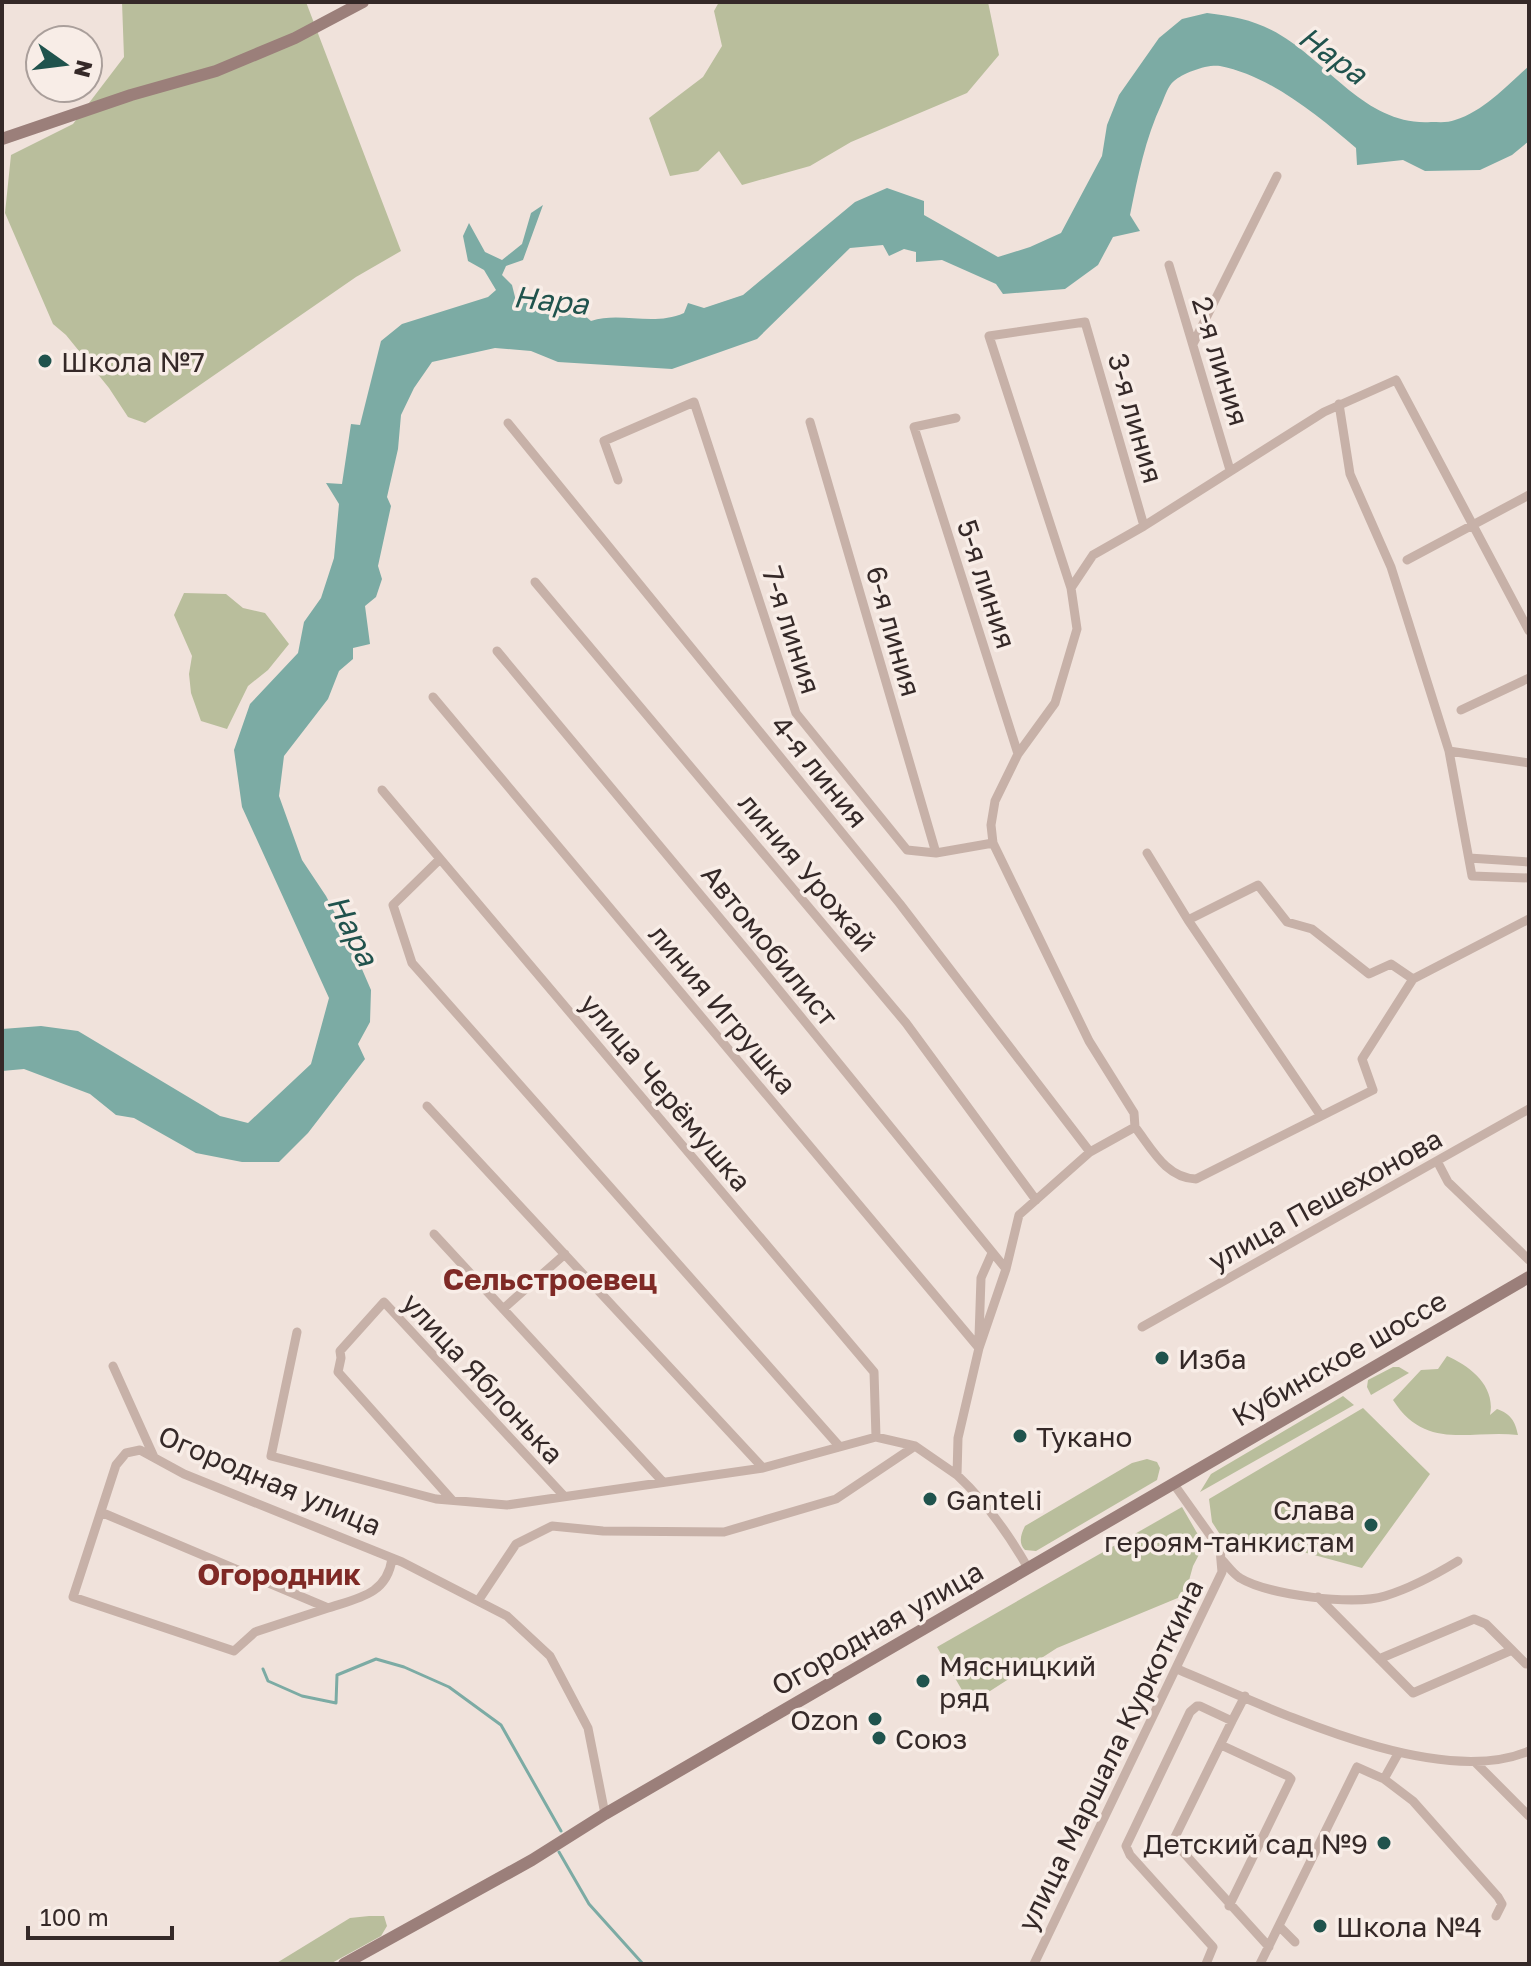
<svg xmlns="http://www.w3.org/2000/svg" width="1531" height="1966" font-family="'Golos Text',sans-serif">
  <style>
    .green { fill: #b9be9c }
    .water { fill: #7caba4 }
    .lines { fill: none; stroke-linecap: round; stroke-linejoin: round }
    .stream { stroke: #7caba4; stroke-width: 3 }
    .street { stroke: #c7b1a8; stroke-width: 9 }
    .secondary { stroke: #9b7f7a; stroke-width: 12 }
    .poi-dot { fill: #20534d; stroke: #f8ede7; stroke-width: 3 }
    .labels { text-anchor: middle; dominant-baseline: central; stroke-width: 7; stroke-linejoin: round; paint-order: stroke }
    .poi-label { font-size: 28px; fill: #352928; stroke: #f8ede7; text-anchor: start }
    .street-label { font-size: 28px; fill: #352928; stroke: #f8ede7 }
    .water-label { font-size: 30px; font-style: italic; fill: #20534d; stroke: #f8ede7 }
    .neighbourhood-label { font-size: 30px; font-weight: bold; fill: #7f2a26; stroke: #f8ede7 }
  </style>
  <rect width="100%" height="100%" fill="#f0e2db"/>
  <path class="green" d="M 122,2 L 306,2 L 401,251 L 356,277 L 145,423 L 128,417 L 109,388 L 66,335 L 53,324 L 5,213 L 11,155 L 73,124 L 124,57 Z
    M 719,2 L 988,2 L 999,55 L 967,93 L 851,142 L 810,166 L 742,185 L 719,151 L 698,171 L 670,176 L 649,118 L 703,77 L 722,46 L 714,11 Z
    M 184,593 L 226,594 L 243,608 L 265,613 L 289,644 L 268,670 L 248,686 L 227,729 L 201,721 L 191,693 L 189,674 L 192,656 L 174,615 Z
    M 1447,1356 C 1470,1366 1496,1386 1490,1415 L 1497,1409 C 1511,1414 1515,1421 1518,1435 C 1471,1429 1426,1452 1393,1400 L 1421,1370 L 1438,1369 Z
    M 1393,1367 L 1399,1367 L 1409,1373 L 1371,1395 L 1367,1387 L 1368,1380 Z
    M 1343,1396 L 1354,1405 L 1200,1492 L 1211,1474 Z
    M 1363,1408 L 1430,1474 L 1362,1568 L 1263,1541 L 1257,1547 L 1221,1536 L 1212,1522 L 1209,1499 Z
    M 1147,1459 L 1157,1462 L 1160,1468 L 1157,1480 L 1036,1551 L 1025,1550 C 1018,1543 1021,1534 1025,1526 L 1132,1463 Z
    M 1182,1507 L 1204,1545 L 1193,1566 L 1185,1595 L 1057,1648 L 970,1704 L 937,1647 Z
    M 369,1916 L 384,1916 L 387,1926 L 381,1936 L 330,1964 L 275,1964 L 350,1918 Z"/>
  <path class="water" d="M 1207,13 C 1236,17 1256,20 1282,36 C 1331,66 1368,126 1431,122 C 1439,122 1448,123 1455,120 C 1484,111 1507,85 1529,66 L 1529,141 L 1512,155 L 1480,170 L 1425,171 L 1403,160 L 1357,165 L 1356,148 C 1318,116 1271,76 1220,66 C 1207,64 1183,73 1174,81 C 1168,86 1165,96 1162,103 C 1145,139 1138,176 1130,215 L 1140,231 L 1113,237 L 1098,265 L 1065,289 L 1003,294 L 996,284 L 942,260 L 916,262 L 916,252 L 904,249 L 889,256 L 883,245 L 850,248 L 757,339 L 672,369 L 558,362 L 531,351 L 495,348 L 432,362 L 414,388 L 401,415 L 398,449 L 387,497 L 391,506 L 378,566 L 382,579 L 376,597 L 365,606 L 370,644 L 353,648 L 353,659 L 339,671 L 328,699 L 284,756 L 279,796 L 302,860 L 326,896 L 352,946 L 371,990 L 370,1022 L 358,1044 L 365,1059 L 308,1133 L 279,1162 L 242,1162 L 196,1153 L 134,1118 L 116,1115 L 90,1094 L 24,1069 L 2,1071 L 2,1029 L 41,1026 L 78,1031 L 220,1116 L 248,1123 L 311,1064 L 329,998 L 242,807 L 234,750 L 250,704 L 298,653 L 304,622 L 321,598 L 334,558 L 339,504 L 326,483 L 342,484 L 351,424 L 360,425 L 381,341 L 402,324 L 488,297 L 496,290 L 484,270 L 468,261 L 463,236 L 469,223 L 485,252 L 502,260 L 522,244 L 531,213 L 543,205 L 523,260 L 506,266 L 502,275 L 512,285 L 516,301 L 579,311 L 591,321 C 621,311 652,327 684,313 L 688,303 L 704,308 L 743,295 L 855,202 L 887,188 L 924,201 L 924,215 L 998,257 L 1030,247 L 1061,233 L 1102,156 L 1107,125 L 1119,95 L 1159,38 L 1182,19 Z"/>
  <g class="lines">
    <path class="stream" d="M 263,1669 L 268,1681 L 302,1696 L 336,1703 L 337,1675 L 376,1659 L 404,1667 L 449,1687 L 501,1725 L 561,1831
      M 559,1852 L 589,1904 L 643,1964"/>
    <path class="street" d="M 1169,265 L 1230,470
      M 1193,344 L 1277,176
      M 1339,404 L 1350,474 L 1391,567 L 1449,751 L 1472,876 L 1529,878
      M 956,418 L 914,427 L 1018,754
      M 810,422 L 936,853
      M 508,423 L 900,904 L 1090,1152
      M 618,480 L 604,441 L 694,402 L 796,713 L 907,850 L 936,853 L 993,843
      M 1407,560 L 1529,495
      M 535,582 L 906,1023 L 1036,1200
      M 1071,588 L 989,336 L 1085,322 L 1144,526
      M 497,651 L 753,958 L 1006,1269
      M 433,697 L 979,1348
      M 1461,710 L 1529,678
      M 1449,751 L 1529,763
      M 382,790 L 874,1372 L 876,1437
      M 1147,853 L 1188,920 L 1321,1116
      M 1469,858 L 1529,862
      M 440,859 L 393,905 L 412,963 L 840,1447
      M 1188,920 L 1258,885 L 1287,922 L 1312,929 L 1369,974 L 1391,964 L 1413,979
      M 427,1106 L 763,1468
      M 1135,1127 C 1152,1149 1166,1178 1196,1179 L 1373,1090 L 1362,1059 L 1413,979 L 1529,919
      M 1437,1161 L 1448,1182 L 1529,1260
      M 434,1234 L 663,1482
      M 503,1309 L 565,1254
      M 1142,1327 L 1529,1109
      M 297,1332 L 271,1456 L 436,1499 L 507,1505 L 763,1468 L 876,1437 L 915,1446 L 957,1475
      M 979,1337 L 981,1278 L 992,1253
      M 113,1366 L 154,1457
      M 452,1500 L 338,1372 L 341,1358 L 340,1351 L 384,1302 L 564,1496
      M 103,1513 L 328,1608 C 359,1598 387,1594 392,1559
      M 1222,1560 C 1228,1566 1233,1574 1240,1578 C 1268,1595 1354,1606 1385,1596 C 1411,1588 1435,1575 1458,1561
      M 1028,1568 C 1008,1533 987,1503 957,1475 L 958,1438 L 979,1348 L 1006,1269 L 1019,1215 L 1090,1152 L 1135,1127 L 1134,1113 L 1089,1041 L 993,843 L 991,825 L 995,801 L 1018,754 L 1055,703 L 1077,629 L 1071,588 L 1093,555 L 1144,526 L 1324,412 L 1396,380 L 1529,631
      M 1318,1597 L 1413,1693 L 1512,1650 L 1526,1664
      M 478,1601 L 516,1544 L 552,1526 L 603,1531 L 724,1532 L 836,1499 L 915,1446
      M 328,1608 L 255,1632 L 234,1651 L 73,1597 L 116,1465 L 126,1453 L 140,1450 L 184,1474 L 402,1562 L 507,1616 L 550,1656 L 588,1728 L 605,1814
      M 1379,1659 L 1474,1619 L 1486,1624 L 1512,1650
      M 1177,1669 C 1267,1706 1435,1791 1529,1751
      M 1232,1721 L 1173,1841 L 1269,1947
      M 1221,1745 L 1288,1776 L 1291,1779 L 1229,1906
      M 1475,1762 L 1529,1816
      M 1384,1779 L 1413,1801 L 1498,1897 L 1502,1904 L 1496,1916
      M 1279,1926 L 1295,1942
      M 1034,1964 L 1222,1572 L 1220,1549 L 1173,1483
      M 1206,1964 L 1213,1947 L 1130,1855 L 1126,1846 L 1190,1712 L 1197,1706 L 1200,1706 L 1232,1721 L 1245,1696
      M 1260,1964 L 1357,1767 L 1384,1779 L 1399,1752"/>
    <path class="secondary" d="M 2,139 L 131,95 L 216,71 L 295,38 L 363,2
      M 344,1964 L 532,1860 L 605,1814 L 1529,1277"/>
  </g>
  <g class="poi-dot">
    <circle cx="45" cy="361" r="8"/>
    <circle cx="1162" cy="1358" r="8"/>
    <circle cx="1020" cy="1436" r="8"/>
    <circle cx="930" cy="1499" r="8"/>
    <circle cx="1371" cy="1525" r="8"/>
    <circle cx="923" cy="1681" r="8"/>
    <circle cx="875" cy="1719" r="8"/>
    <circle cx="879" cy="1738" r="8"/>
    <circle cx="1384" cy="1843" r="8"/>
    <circle cx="1320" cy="1926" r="8"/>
  </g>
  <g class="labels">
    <g class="poi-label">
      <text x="61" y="361">Школа №7</text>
      <text x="1178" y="1358">Изба</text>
      <text x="1036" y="1436">Тукано</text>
      <text x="946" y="1499">Ganteli</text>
      <text x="1355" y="1509" text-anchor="end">Слава<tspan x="1355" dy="32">героям-танкистам</tspan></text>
      <text x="939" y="1665">Мясницкий<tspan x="939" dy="32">ряд</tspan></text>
      <text x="859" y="1719" text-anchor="end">Ozon</text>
      <text x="895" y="1738">Союз</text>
      <text x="1368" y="1843" text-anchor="end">Детский сад №9</text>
      <text x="1336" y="1926">Школа №4</text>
    </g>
    <g class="street-label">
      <text transform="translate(1221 361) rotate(73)">2-я линия</text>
      <text transform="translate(1136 418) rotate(74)">3-я линия</text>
      <text transform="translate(987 584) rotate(72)">5-я линия</text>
      <text transform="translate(792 630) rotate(72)">7-я линия</text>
      <text transform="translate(894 631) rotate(74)">6-я линия</text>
      <text transform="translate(820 771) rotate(51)">4-я линия</text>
      <text transform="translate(808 872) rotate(50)">линия Урожай</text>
      <text transform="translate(770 945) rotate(51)">Автомобилист</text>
      <text transform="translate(723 1009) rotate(50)">линия Игрушка</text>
      <text transform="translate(666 1092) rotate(50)">улица Черёмушка</text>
      <text transform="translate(1325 1199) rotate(-29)">улица Пешехонова</text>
      <text transform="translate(1339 1358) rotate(-30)">Кубинское шоссе</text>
      <text transform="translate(483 1378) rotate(47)">улица Яблонька</text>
      <text transform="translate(270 1480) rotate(23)">Огородная улица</text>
      <text transform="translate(877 1628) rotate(-30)">Огородная улица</text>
      <text transform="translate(1110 1755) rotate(-64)">улица Маршала Куркоткина</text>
    </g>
    <g class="water-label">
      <text transform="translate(1333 55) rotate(36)">Нара</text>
      <text transform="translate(551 300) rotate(6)">Нара</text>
      <text transform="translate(353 930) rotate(63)">Нара</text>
    </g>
    <g class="neighbourhood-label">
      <text x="550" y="1279">Сельстроевец</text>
      <text x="279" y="1574">Огородник</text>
    </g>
  </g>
  <rect width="1531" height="1966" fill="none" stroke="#352928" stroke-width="8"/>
  <g transform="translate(64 64) rotate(104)"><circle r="38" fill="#f8ede7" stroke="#aa9f9b" stroke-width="2"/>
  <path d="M0-6L14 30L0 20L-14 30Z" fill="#20534d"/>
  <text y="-12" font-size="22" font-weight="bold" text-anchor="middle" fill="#352928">N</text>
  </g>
  <path d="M28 1926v12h144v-12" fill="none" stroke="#352928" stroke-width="4"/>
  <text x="40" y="1926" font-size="24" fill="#352928" stroke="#f8ede7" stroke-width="6" paint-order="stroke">100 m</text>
</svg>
